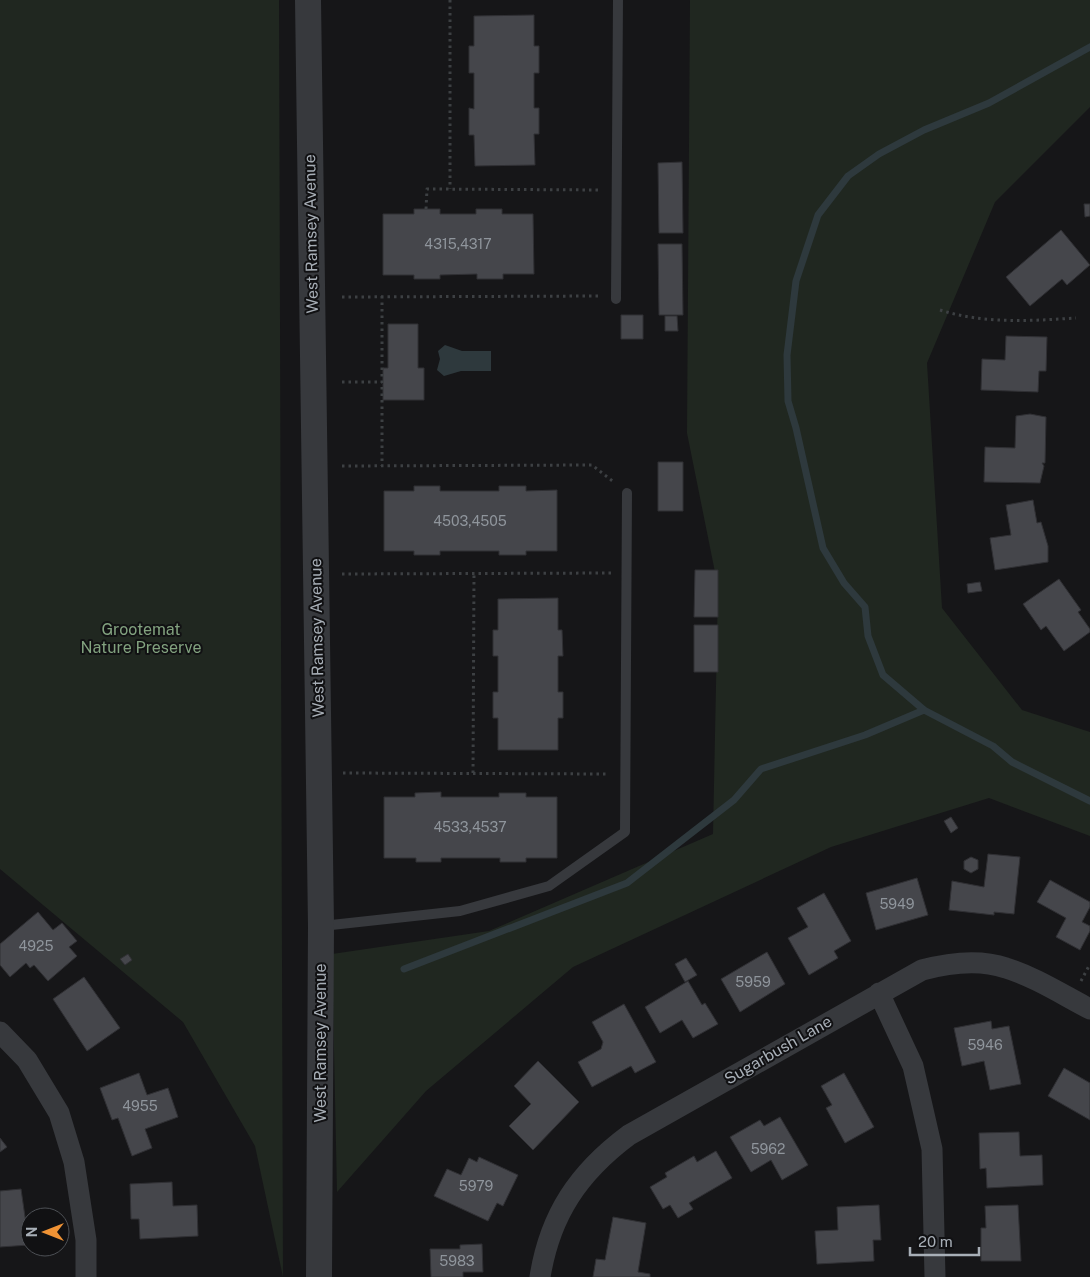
<svg xmlns="http://www.w3.org/2000/svg" width="1090" height="1277" font-family="'Public Sans',sans-serif">
  <style>
    .green { fill: #202720 }
    .water { fill: #2e393d }
    .lines { fill: none; stroke-linecap: round; stroke-linejoin: round }
    .stream { stroke: #2e393d; stroke-width: 7 }
    .building { fill: #45464b; stroke: #303034 }
    .path { stroke: #3d4043; stroke-width: 3; stroke-dasharray: 2.5 4; stroke-linecap: butt }
    .service { stroke: #37393d; stroke-width: 10 }
    .minor { stroke: #37393d; stroke-width: 21 }
    .tertiary { stroke: #37393d; stroke-width: 26 }
    .labels { text-anchor: middle; dominant-baseline: central; stroke-width: 4; stroke-linejoin: round; paint-order: stroke }
    .number-label { font-size: 14px; fill: #8f959c }
    .street-label { font-size: 16px; fill: #a8afb7; stroke: #111113 }
    .park-label { font-size: 16px; fill: #82a27f; stroke: #111113 }
  </style>
  <rect width="100%" height="100%" fill="#161618"/>
  <path class="green" d="M 0,0 L 279,0 L 283,1277 L 255,1146 L 183,1022 L 0,869 Z
    M 690,0 L 1090,0 L 1090,107 L 995,202 L 927,363 L 942,608 L 1022,710 L 1090,732 L 1090,836 L 989,798 L 831,847 L 573,967 L 426,1091 L 337,1192 L 332,954 L 489,931 L 713,834 L 718,587 L 687,433 Z"/>
  <path class="water" d="M 445,345 L 462,351 L 491,351 L 491,371 L 461,371 L 444,376 L 437,370 L 440,359 L 438,351 Z"/>
  <g class="lines">
    <path class="stream" d="M 1090,47 L 989,103 L 924,130 L 879,154 L 848,176 L 818,215 L 796,281 L 787,355 L 788,401 L 796,428 L 823,548 L 844,583 L 865,607 L 868,636 L 883,675 L 924,710 L 993,746 L 1012,762 L 1090,801
      M 404,969 L 627,883 L 734,800 L 761,769 L 865,735 L 924,710"/>
  </g>
  <path class="building" d="M 534,15 L 534,46 L 539,46 L 539,73 L 534,73 L 534,108 L 539,108 L 539,134 L 534,134 L 535,165 L 475,166 L 474,135 L 469,135 L 469,108 L 474,109 L 474,73 L 469,73 L 469,46 L 474,46 L 474,16 Z
    M 682,162 L 683,233 L 659,233 L 658,163 Z
    M 1084,204 L 1090,204 L 1090,216 L 1085,217 Z
    M 414,209 L 440,209 L 440,214 L 476,214 L 476,209 L 502,209 L 502,214 L 533,214 L 534,274 L 503,274 L 503,279 L 477,279 L 477,274 L 440,275 L 440,279 L 414,279 L 414,275 L 383,275 L 383,214 L 414,214 Z
    M 1061,230 L 1090,265 L 1067,285 L 1062,279 L 1030,306 L 1006,277 Z
    M 658,244 L 682,244 L 683,315 L 659,315 Z
    M 621,315 L 643,315 L 643,339 L 621,339 Z
    M 665,316 L 677,316 L 678,331 L 665,331 Z
    M 388,324 L 418,324 L 418,368 L 424,368 L 424,400 L 383,400 L 383,368 L 388,368 Z
    M 1006,336 L 1047,337 L 1046,371 L 1039,371 L 1038,392 L 981,390 L 982,359 L 1005,360 Z
    M 1030,414 L 1046,417 L 1045,463 L 1042,463 L 1044,466 L 1040,483 L 984,482 L 985,447 L 1015,448 L 1016,416 Z
    M 658,462 L 683,462 L 683,511 L 658,511 Z
    M 414,486 L 440,486 L 440,491 L 499,491 L 499,486 L 526,486 L 526,491 L 557,490 L 557,551 L 526,551 L 526,555 L 499,555 L 499,551 L 440,551 L 440,555 L 414,555 L 414,551 L 384,551 L 384,491 L 414,491 Z
    M 1033,500 L 1037,523 L 1041,522 L 1048,546 L 1048,562 L 995,570 L 990,538 L 1011,535 L 1006,505 Z
    M 695,570 L 718,570 L 718,617 L 694,617 Z
    M 1059,579 L 1081,610 L 1078,612 L 1090,629 L 1090,632 L 1064,651 L 1046,626 L 1041,630 L 1023,604 Z
    M 980,582 L 982,591 L 968,593 L 967,584 Z
    M 558,598 L 558,630 L 562,630 L 563,656 L 558,656 L 558,692 L 563,692 L 563,718 L 558,718 L 558,750 L 498,750 L 498,718 L 493,718 L 493,692 L 498,692 L 498,656 L 493,656 L 493,630 L 498,630 L 498,599 Z
    M 694,625 L 718,625 L 718,672 L 694,672 Z
    M 441,792 L 441,797 L 499,797 L 499,793 L 526,793 L 526,797 L 557,797 L 557,858 L 526,858 L 526,862 L 500,862 L 500,858 L 441,858 L 441,862 L 416,862 L 416,858 L 384,858 L 384,797 L 415,797 L 415,793 Z
    M 951,817 L 958,828 L 951,833 L 944,821 Z
    M 988,854 L 1020,857 L 1014,914 L 994,912 L 994,915 L 949,910 L 952,881 L 984,887 Z
    M 971,857 L 978,860 L 978,869 L 971,873 L 964,869 L 964,861 Z
    M 917,878 L 928,915 L 876,930 L 866,893 Z
    M 1050,880 L 1090,902 L 1090,907 L 1082,922 L 1090,926 L 1090,931 L 1080,950 L 1056,937 L 1066,918 L 1037,902 Z
    M 824,893 L 851,941 L 834,951 L 838,958 L 809,975 L 788,938 L 808,927 L 797,908 Z
    M 38,912 L 53,930 L 62,923 L 77,941 L 69,947 L 77,956 L 48,981 L 34,965 L 30,968 L 26,963 L 10,977 L 0,965 L 0,944 Z
    M 767,952 L 785,984 L 740,1012 L 721,979 Z
    M 128,954 L 132,960 L 125,965 L 120,959 Z
    M 686,958 L 697,975 L 685,982 L 675,964 Z
    M 84,977 L 120,1028 L 87,1051 L 53,999 Z
    M 688,981 L 702,1005 L 705,1003 L 718,1024 L 693,1038 L 682,1020 L 660,1033 L 645,1007 Z
    M 624,1004 L 656,1062 L 635,1073 L 631,1066 L 592,1087 L 578,1062 L 601,1049 L 603,1042 L 592,1022 Z
    M 991,1021 L 992,1029 L 1009,1026 L 1021,1084 L 990,1090 L 984,1061 L 962,1066 L 954,1028 Z
    M 538,1061 L 579,1102 L 533,1150 L 509,1126 L 531,1104 L 514,1086 Z
    M 1064,1068 L 1090,1083 L 1090,1120 L 1048,1096 Z
    M 139,1073 L 147,1095 L 168,1088 L 178,1117 L 145,1129 L 152,1148 L 132,1156 L 118,1118 L 112,1120 L 100,1088 Z
    M 844,1073 L 874,1127 L 845,1143 L 826,1108 L 832,1105 L 821,1086 Z
    M 780,1117 L 808,1165 L 782,1180 L 771,1160 L 751,1172 L 730,1137 L 760,1120 L 764,1126 Z
    M 1019,1132 L 1020,1156 L 1042,1155 L 1043,1185 L 987,1188 L 986,1168 L 980,1169 L 979,1133 Z
    M 0,1138 L 7,1147 L 0,1152 Z
    M 716,1151 L 732,1178 L 689,1203 L 693,1209 L 678,1218 L 670,1205 L 663,1209 L 650,1187 L 667,1177 L 665,1173 L 694,1156 L 697,1162 Z
    M 479,1157 L 518,1175 L 503,1206 L 497,1203 L 488,1221 L 434,1196 L 447,1169 L 461,1175 L 469,1158 L 477,1162 Z
    M 172,1182 L 173,1206 L 197,1205 L 198,1236 L 140,1239 L 139,1219 L 131,1219 L 130,1184 Z
    M 21,1189 L 29,1245 L 0,1247 L 0,1191 Z
    M 879,1205 L 881,1240 L 873,1240 L 874,1261 L 817,1264 L 815,1231 L 838,1230 L 837,1207 Z
    M 1018,1205 L 1021,1261 L 981,1261 L 981,1228 L 986,1228 L 985,1206 Z
    M 613,1217 L 646,1223 L 638,1272 L 650,1274 L 650,1277 L 593,1277 L 596,1259 L 605,1260 Z
    M 482,1244 L 483,1272 L 463,1272 L 463,1277 L 431,1277 L 430,1249 L 460,1249 L 460,1245 Z"/>
  <g class="lines">
    <path class="path" d="M 450,0 L 450,189
      M 426,209 L 427,189 L 601,190
      M 382,296 L 382,466
      M 342,297 L 601,296
      M 940,310 C 984,324 1030,321 1076,318
      M 342,382 L 382,382
      M 342,466 L 592,465 L 615,483
      M 342,574 L 611,573
      M 343,773 L 609,774
      M 473,773 L 474,573
      M 1081,981 L 1090,964"/>
    <path class="service" d="M 616,299 L 618,0
      M 322,926 L 460,911 L 549,886 L 625,832 L 627,493"/>
    <path class="minor" d="M 879,993 L 913,1066 L 932,1149 L 935,1277
      M 0,1032 L 27,1060 L 59,1113 L 74,1162 L 86,1240 L 86,1277
      M 540,1277 C 550,1215 578,1173 629,1135 L 922,970 C 948,963 980,959 1006,968 C 1035,977 1063,995 1090,1009"/>
    <path class="tertiary" d="M 308,0 L 321,926 L 319,1277"/>
  </g>
  <g class="labels">
    <g class="number-label">
      <text x="458" y="244">4315,4317</text>
      <text x="470" y="521">4503,4505</text>
      <text x="470" y="827">4533,4537</text>
      <text x="897" y="904">5949</text>
      <text x="36" y="946">4925</text>
      <text x="753" y="982">5959</text>
      <text x="985" y="1045">5946</text>
      <text x="140" y="1106">4955</text>
      <text x="768" y="1149">5962</text>
      <text x="476" y="1186">5979</text>
      <text x="457" y="1261">5983</text>
    </g>
    <g class="street-label">
      <text transform="translate(311 234) rotate(-91)">West Ramsey Avenue</text>
      <text transform="translate(317 638) rotate(-91)">West Ramsey Avenue</text>
      <text transform="translate(320 1043) rotate(-90)">West Ramsey Avenue</text>
      <text transform="translate(778 1050) rotate(-30)">Sugarbush Lane</text>
    </g>
    <g class="park-label">
      <text x="141" y="629">Grootemat<tspan x="141" dy="18">Nature Preserve</tspan></text>
    </g>
  </g>
  <g transform="translate(45 1232) rotate(270)"><circle r="24" fill="#111113" stroke="#4d5055"/>
  <path d="M0-4L9 19L0 12L-9 19Z" fill="#f09335"/>
  <text y="-8" font-size="14" font-weight="bold" text-anchor="middle" fill="#a8afb7">N</text>
  </g>
  <path d="M910 1247v8h69v-8" fill="none" stroke="#a8afb7" stroke-width="2.5"/>
  <text x="918" y="1247" font-size="15" fill="#a8afb7" stroke="#111113" stroke-width="4" paint-order="stroke">20 m</text>
</svg>
